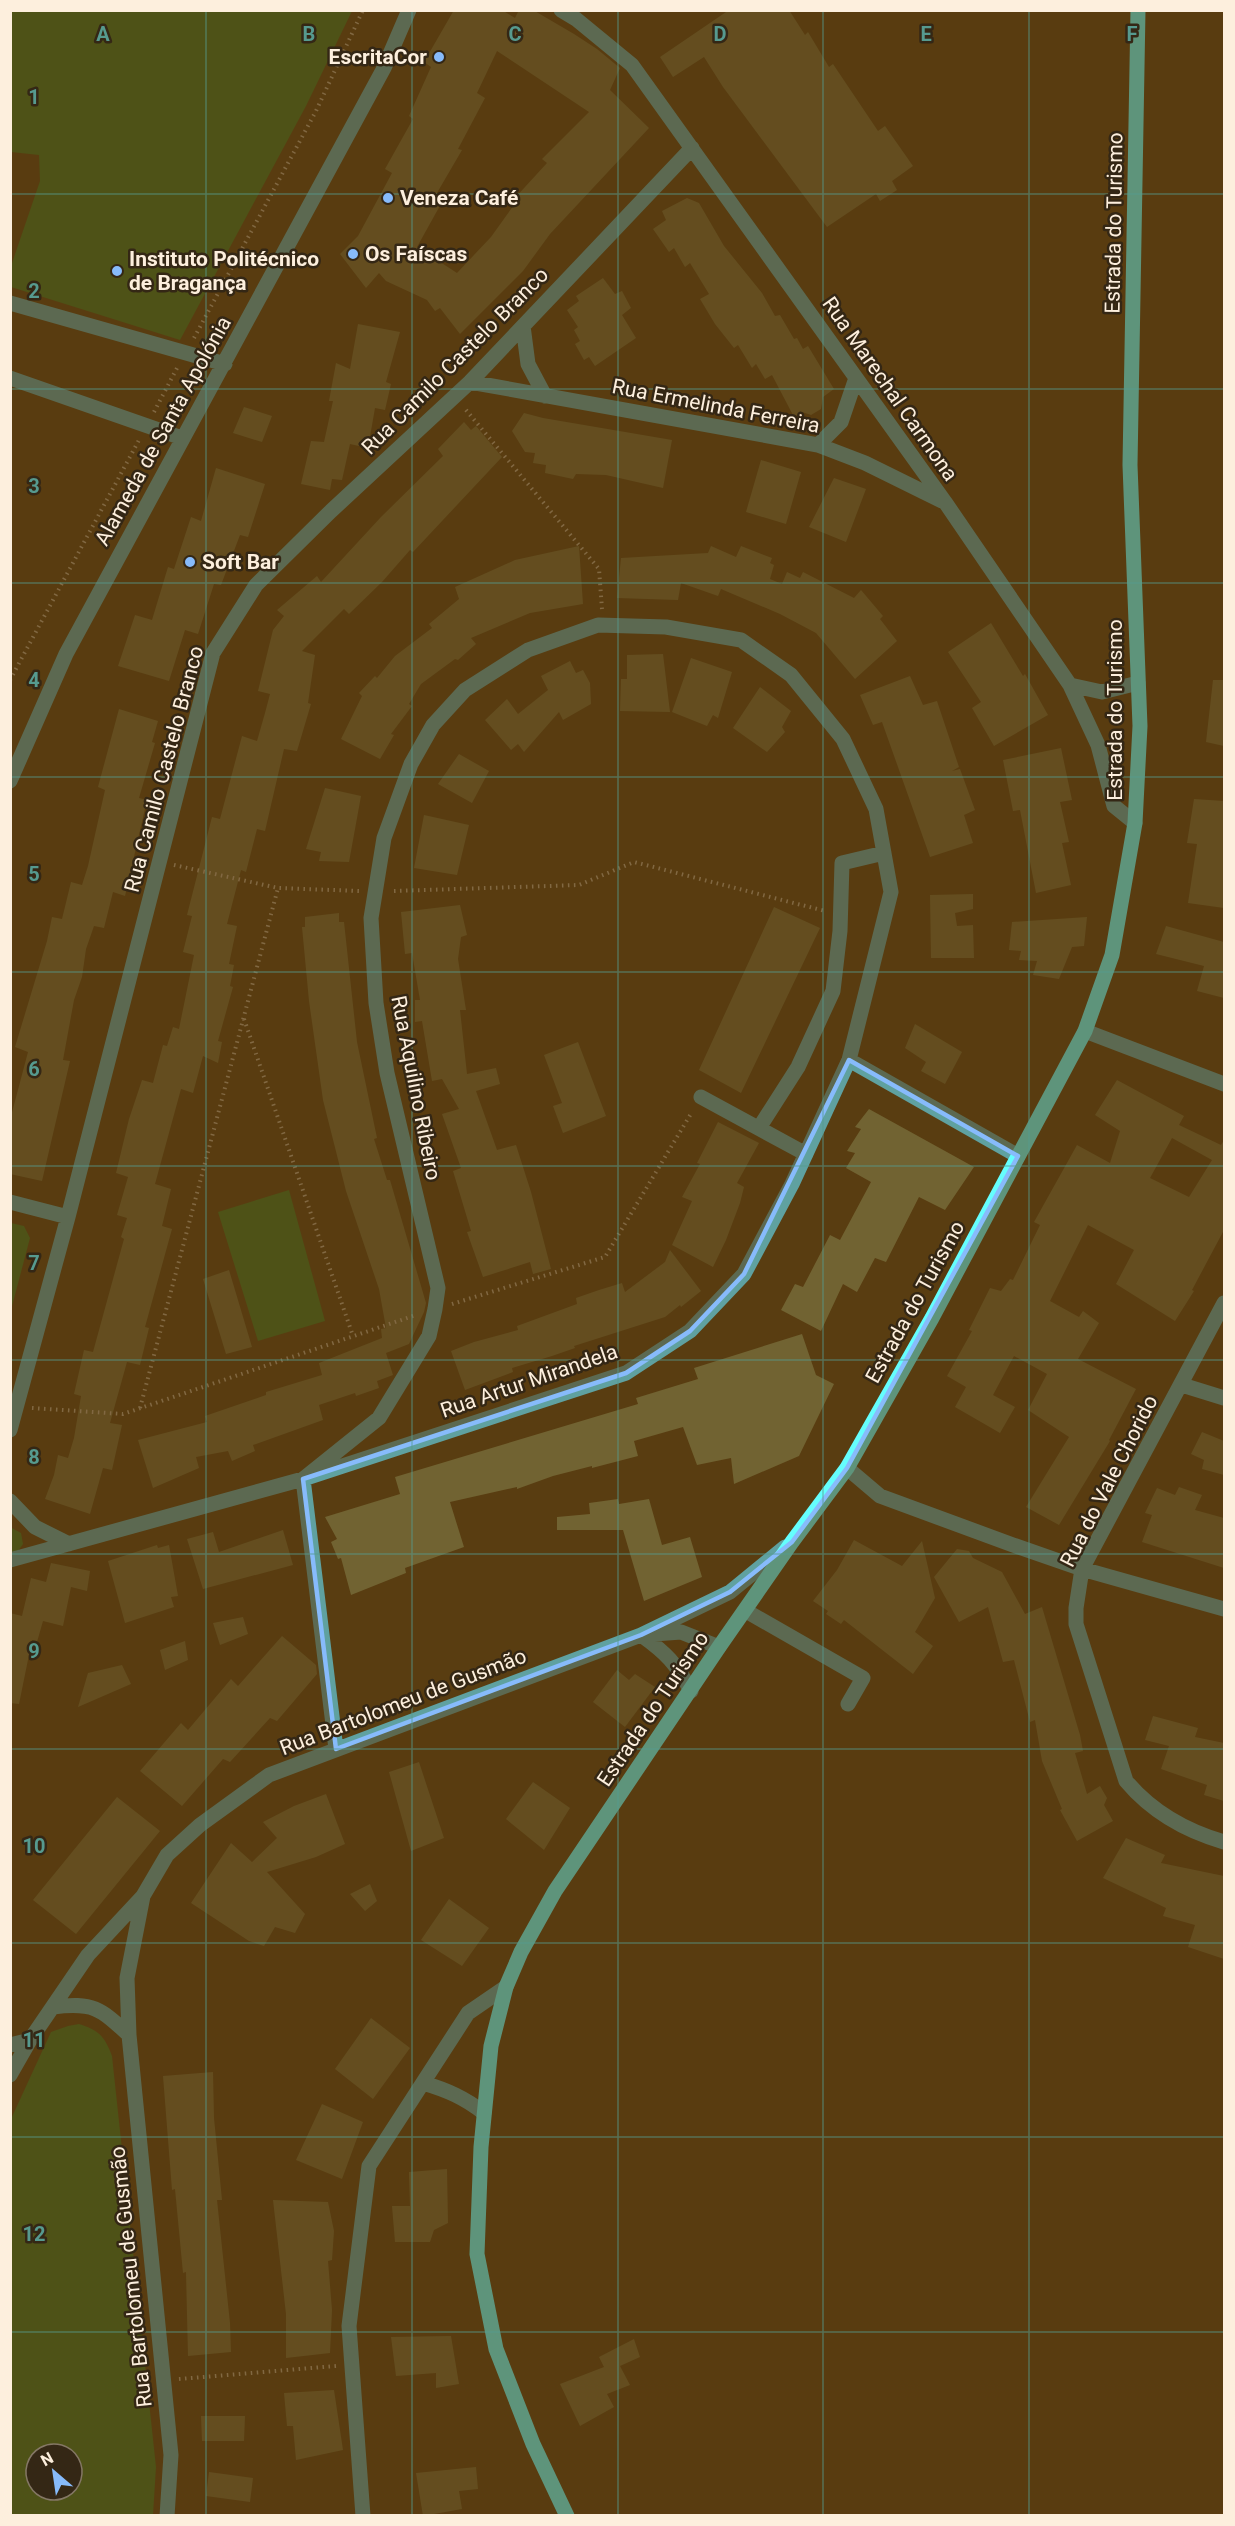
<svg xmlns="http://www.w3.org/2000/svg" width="1235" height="2526" font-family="Roboto,sans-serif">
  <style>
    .green { fill: #416d1f; fill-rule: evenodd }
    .building { fill: #716332; fill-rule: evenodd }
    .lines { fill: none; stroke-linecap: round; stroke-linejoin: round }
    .path { stroke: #b29d7f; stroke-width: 4; stroke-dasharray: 1.5 4.5; stroke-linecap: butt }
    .minor { stroke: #5fa1a0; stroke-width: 15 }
    .major { stroke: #65fefd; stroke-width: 15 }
    .marked { fill: none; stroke: #87bbfb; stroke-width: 4.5; stroke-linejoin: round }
    .grid { fill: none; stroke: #569a8f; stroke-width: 1.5; stroke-opacity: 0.55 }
    .poi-dot { fill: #87bbfb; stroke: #342715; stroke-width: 2 }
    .labels { text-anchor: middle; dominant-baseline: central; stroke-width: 5; stroke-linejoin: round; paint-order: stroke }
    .poi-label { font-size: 21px; font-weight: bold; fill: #fdefdd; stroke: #342715; text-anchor: start }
    .street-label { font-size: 21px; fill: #fdefdd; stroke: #342715 }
    .grid-label { font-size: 20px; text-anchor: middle; font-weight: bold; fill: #569a8f; stroke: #342715; stroke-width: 5; stroke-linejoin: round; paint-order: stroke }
  </style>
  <rect width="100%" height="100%" fill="#593d11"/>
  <path class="green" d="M 10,11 L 352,11 L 306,106 L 180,340 L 11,287 L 11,266 L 40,181 L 39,155 L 11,152 Z
    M 289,1190 L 325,1321 L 258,1341 L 218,1212 Z
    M 11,1223 L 24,1226 L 30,1238 L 11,1310 Z
    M 10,1527 L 21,1533 L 23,1544 L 16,1554 L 10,1555 Z
    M 79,2024 C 99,2030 105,2037 112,2056 L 156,2467 L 153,2515 L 11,2515 L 11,2119 L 51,2032 L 68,2026 ZM 36,2454 L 72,2454 L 72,2490 L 36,2490 Z"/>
  <path class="building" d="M 454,10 L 502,10 L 515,18 L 519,10 L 533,10 L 574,34 L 597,49 L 620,68 L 610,90 L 649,128 L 550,234 L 523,271 L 460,334 L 440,308 L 435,311 L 427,300 L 386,281 L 379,273 L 366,288 L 340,254 L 358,236 L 392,173 L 385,169 L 413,119 L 409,116 L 431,67 L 424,62 ZM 497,51 L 589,112 L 542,159 L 547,163 L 514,199 L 516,202 L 491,237 L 457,273 L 417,247 L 442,202 L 434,198 L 462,150 L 458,149 L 485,98 L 477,93 Z
    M 729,10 L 789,10 L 805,35 L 808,32 L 829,67 L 833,64 L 878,131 L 885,126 L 913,166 L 892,181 L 897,190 L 880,201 L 876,194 L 827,227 L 723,87 L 704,57 L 673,77 L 660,57 Z
    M 687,198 L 699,203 L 724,246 L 762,293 L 775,316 L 780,315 L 794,339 L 797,338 L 803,349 L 808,346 L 834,389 L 823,397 L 821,409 L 811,415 L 802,412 L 794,417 L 772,375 L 765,379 L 756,364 L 752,368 L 738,345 L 734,348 L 715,324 L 700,299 L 709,294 L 690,263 L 685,267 L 674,248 L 669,252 L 653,229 L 666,220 L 662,211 Z
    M 603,278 L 615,294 L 622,291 L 631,308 L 622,315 L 636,338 L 595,366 L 589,357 L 584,360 L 575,344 L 580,341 L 574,330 L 578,327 L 567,310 L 579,301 L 576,296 Z
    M 358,324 L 400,332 L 386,382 L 391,384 L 385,410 L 375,408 L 368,448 L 350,444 L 342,480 L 332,479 L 330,490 L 301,484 L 311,441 L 324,442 L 333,401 L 329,401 L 336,363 L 350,369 Z
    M 244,407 L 272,416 L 262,442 L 233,433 Z
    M 524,413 L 543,418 L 672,440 L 663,488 L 606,475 L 576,474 L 573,479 L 545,473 L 546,465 L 533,463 L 535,453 L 525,452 L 512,431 Z
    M 464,422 L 471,430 L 476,426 L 502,457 L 413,552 L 410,550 L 382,582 L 349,614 L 344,609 L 302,651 L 315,655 L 308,703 L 311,704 L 297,751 L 284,749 L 265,831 L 257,829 L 246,872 L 241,870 L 227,924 L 237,926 L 229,964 L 234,965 L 230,986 L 233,987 L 218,1041 L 222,1042 L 218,1063 L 203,1056 L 193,1093 L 181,1089 L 155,1184 L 171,1189 L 162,1226 L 172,1229 L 145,1327 L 149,1328 L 140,1365 L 127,1362 L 110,1423 L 122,1425 L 112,1470 L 103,1468 L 90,1514 L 45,1499 L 54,1475 L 58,1455 L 68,1458 L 74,1438 L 81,1396 L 74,1394 L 84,1350 L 93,1352 L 124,1239 L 121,1237 L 127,1218 L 117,1215 L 128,1177 L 116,1173 L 129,1119 L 142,1080 L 153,1083 L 163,1045 L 167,1046 L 173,1027 L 179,1029 L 194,955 L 183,952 L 192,916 L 187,915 L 212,817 L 220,819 L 242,736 L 257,741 L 265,713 L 270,694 L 258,691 L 273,630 L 284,616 L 277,610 L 317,576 L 321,582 L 381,517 L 443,456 L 438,449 Z
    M 761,460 L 801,472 L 786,524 L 746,512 Z
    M 216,468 L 265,484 L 248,537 L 240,535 L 221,585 L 214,584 L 198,634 L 185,630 L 169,681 L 118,666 L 135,615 L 152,620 L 168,567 L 174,569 L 191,517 L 201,521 Z
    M 834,478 L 866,489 L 846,542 L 809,527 Z
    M 579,546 L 583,604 L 530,613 L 471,638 L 476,644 L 458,660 L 455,659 L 421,684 L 409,704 L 412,706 L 391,734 L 394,735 L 380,759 L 341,739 L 362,696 L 359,693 L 375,676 L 377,678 L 395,656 L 432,628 L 429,624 L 459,599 L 455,587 L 515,560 Z
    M 711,546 L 736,557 L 741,546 L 772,558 L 770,563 L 774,565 L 770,579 L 782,584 L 787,572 L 800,578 L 803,572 L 854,598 L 861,590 L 883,616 L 880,619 L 897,641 L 855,679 L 816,633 L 780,614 L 721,589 L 718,596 L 681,583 L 678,600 L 617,598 L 621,558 L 708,553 Z
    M 991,623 L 1023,676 L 1025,674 L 1048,715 L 994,746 L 972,708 L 981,702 L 948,652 Z
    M 663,654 L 670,712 L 620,711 L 621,679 L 627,679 L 627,655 Z
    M 691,658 L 732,672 L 718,718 L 713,715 L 707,726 L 672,712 Z
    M 570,661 L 576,673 L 583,670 L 590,683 L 591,704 L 563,720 L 559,712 L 524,752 L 518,744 L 511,750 L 485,720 L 507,699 L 518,714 L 548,690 L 541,676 Z
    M 910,676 L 923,705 L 937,701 L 959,767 L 952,771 L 960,769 L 975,810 L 964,815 L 973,843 L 930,857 L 882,722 L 873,725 L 860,695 Z
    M 1213,680 L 1224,680 L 1224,746 L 1206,742 Z
    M 760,687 L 791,711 L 782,727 L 785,732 L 767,752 L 733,728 Z
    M 119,709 L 158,721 L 152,742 L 155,743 L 139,798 L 147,800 L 125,896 L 113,892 L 104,928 L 94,926 L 86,949 L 82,977 L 74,1000 L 63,1060 L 70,1061 L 42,1181 L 10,1174 L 10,1120 L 28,1052 L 15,1047 L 47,941 L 52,917 L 62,919 L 71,882 L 82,885 L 88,866 L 105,790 L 98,787 Z
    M 1061,748 L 1072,800 L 1060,802 L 1069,842 L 1062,843 L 1071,885 L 1036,893 L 1020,810 L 1013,811 L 1003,760 Z
    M 459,754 L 489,771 L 472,803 L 438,784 Z
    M 325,788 L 361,796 L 349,862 L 319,861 L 321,852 L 306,849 Z
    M 1194,799 L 1224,801 L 1224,908 L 1188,903 L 1197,844 L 1187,843 Z
    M 424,815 L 469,825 L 457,875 L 414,868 Z
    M 973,894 L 973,909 L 955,913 L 957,926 L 973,925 L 974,958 L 931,958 L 930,895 Z
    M 460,905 L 467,935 L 461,937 L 458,959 L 466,1010 L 460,1010 L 467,1074 L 496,1068 L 500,1084 L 476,1091 L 497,1150 L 516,1145 L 531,1192 L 551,1269 L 533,1274 L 530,1262 L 483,1277 L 467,1232 L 471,1231 L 453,1171 L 461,1168 L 442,1114 L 459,1109 L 442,1079 L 432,1081 L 422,1021 L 415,1022 L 415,1000 L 420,1000 L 412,953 L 405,954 L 401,912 Z
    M 774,907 L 820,928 L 741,1093 L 699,1070 Z
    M 339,913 L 339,922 L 344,922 L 357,1042 L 377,1138 L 374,1139 L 387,1180 L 390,1180 L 426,1303 L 424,1312 L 409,1344 L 386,1353 L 393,1375 L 377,1381 L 379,1388 L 356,1396 L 355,1393 L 319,1405 L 323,1420 L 253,1445 L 255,1451 L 232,1461 L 228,1451 L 196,1457 L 199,1468 L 153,1488 L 138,1440 L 207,1422 L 205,1416 L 266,1395 L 266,1392 L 322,1375 L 319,1363 L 382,1338 L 381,1329 L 386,1328 L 379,1289 L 346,1191 L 323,1100 L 309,1001 L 302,927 L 305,927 L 305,917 Z
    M 1087,917 L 1084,946 L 1072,947 L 1059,979 L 1033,975 L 1037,961 L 1019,960 L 1021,951 L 1009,950 L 1012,922 Z
    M 1166,926 L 1224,942 L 1224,998 L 1197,991 L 1204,966 L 1156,954 Z
    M 915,1024 L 962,1052 L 945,1084 L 921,1071 L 926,1062 L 905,1048 Z
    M 578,1042 L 606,1116 L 563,1133 L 553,1106 L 562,1103 L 544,1055 Z
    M 1117,1080 L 1184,1116 L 1179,1125 L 1221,1145 L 1224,1140 L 1224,1230 L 1192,1290 L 1194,1291 L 1175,1321 L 1116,1284 L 1134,1250 L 1088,1225 L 1050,1301 L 1079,1317 L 1083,1311 L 1099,1323 L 1078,1359 L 1136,1389 L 1109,1440 L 1110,1441 L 1059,1525 L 1026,1507 L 1069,1437 L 1028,1410 L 1047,1374 L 1014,1356 L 993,1395 L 1015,1407 L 1000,1433 L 955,1407 L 966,1387 L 947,1376 L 972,1331 L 969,1330 L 990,1288 L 1001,1291 L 1010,1279 L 1013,1280 L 1040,1225 L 1034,1222 L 1077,1145 L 1110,1163 L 1120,1131 L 1095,1115 ZM 1172,1138 L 1212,1160 L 1189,1197 L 1150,1178 Z
    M 869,1109 L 974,1167 L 945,1210 L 919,1197 L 886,1262 L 875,1258 L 857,1292 L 843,1284 L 821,1331 L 781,1310 L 795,1284 L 803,1287 L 830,1235 L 840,1240 L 871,1182 L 846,1168 L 855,1153 L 847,1151 L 861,1129 L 855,1127 Z
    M 718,1122 L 759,1143 L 737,1183 L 744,1187 L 740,1203 L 726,1240 L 713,1267 L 672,1245 L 692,1201 L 682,1197 L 700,1164 L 697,1163 Z
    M 670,1250 L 701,1291 L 681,1307 L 680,1305 L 665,1317 L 574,1346 L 575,1348 L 552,1356 L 512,1368 L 513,1372 L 465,1390 L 451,1351 L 474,1342 L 518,1330 L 517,1326 L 577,1304 L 576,1298 L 599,1290 L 622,1283 L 625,1292 L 665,1262 Z
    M 229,1270 L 252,1347 L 226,1354 L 203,1279 Z
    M 802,1334 L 816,1375 L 834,1384 L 799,1456 L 734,1484 L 731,1458 L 697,1465 L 683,1427 L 634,1441 L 638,1456 L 592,1468 L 592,1466 L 553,1476 L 517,1489 L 517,1487 L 450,1502 L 464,1547 L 405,1568 L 406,1573 L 351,1595 L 341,1558 L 338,1559 L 331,1542 L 337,1539 L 325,1517 L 400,1494 L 395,1477 L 638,1404 L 636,1398 L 698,1379 L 694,1368 Z
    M 1202,1432 L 1224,1441 L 1224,1475 L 1202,1469 L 1204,1460 L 1191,1454 Z
    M 1179,1487 L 1202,1495 L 1195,1510 L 1224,1518 L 1224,1568 L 1142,1542 L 1152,1515 L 1145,1513 L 1157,1488 L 1175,1495 Z
    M 618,1499 L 619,1504 L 649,1499 L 662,1545 L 690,1537 L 702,1577 L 644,1601 L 623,1530 L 557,1530 L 557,1517 L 590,1514 L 589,1503 Z
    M 283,1530 L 293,1565 L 203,1589 L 187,1539 L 213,1532 L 219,1552 Z
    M 854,1540 L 902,1566 L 922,1541 L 935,1598 L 915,1632 L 933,1646 L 913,1674 L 844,1620 L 841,1624 L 826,1614 L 828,1611 L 813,1601 L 837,1570 Z
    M 157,1545 L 158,1548 L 169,1545 L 178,1596 L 171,1597 L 174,1607 L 125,1623 L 108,1561 Z
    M 957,1549 L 969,1551 L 973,1558 L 1002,1572 L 1025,1614 L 1042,1607 L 1080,1735 L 1083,1751 L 1075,1753 L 1087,1794 L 1100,1786 L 1107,1798 L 1104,1805 L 1113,1821 L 1077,1841 L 1060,1810 L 1062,1809 L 1042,1761 L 1035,1720 L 1030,1722 L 1014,1660 L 1003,1662 L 988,1607 L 959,1622 L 934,1577 Z
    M 51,1563 L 90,1571 L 87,1591 L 71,1587 L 63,1626 L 43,1621 L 37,1642 L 32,1640 L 19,1704 L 10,1703 L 10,1613 L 22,1616 L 31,1578 L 46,1582 Z
    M 243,1617 L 248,1634 L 220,1645 L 213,1623 Z
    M 282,1636 L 316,1665 L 317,1674 L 277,1721 L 270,1718 L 230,1762 L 223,1759 L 182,1806 L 140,1771 L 181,1723 L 188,1730 L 231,1679 L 238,1686 Z
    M 185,1641 L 188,1660 L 165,1670 L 160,1650 Z
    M 122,1665 L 131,1684 L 78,1707 L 88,1673 Z
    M 617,1670 L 629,1680 L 635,1674 L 655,1687 L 625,1727 L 593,1702 Z
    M 1153,1716 L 1198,1728 L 1195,1737 L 1224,1743 L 1224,1801 L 1204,1795 L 1207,1785 L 1161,1769 L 1169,1746 L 1145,1740 Z
    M 419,1762 L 444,1838 L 411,1851 L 389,1772 Z
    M 533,1782 L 570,1808 L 544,1850 L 506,1819 Z
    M 326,1794 L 345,1844 L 316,1857 L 267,1872 L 305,1914 L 295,1933 L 275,1927 L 264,1946 L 249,1941 L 191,1903 L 231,1843 L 252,1862 L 277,1838 L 263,1822 L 294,1806 Z
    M 117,1797 L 160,1831 L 76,1934 L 33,1900 Z
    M 1126,1838 L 1165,1855 L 1161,1863 L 1224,1876 L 1224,1959 L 1188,1947 L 1195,1925 L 1163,1916 L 1166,1908 L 1103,1878 Z
    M 370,1884 L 377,1901 L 365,1911 L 350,1894 Z
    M 449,1899 L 489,1928 L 462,1966 L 421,1940 Z
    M 371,2018 L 410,2048 L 373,2099 L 335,2069 Z
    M 213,2072 L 214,2118 L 222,2200 L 217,2200 L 230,2323 L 231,2352 L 188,2356 L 186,2272 L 183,2273 L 175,2189 L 172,2190 L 163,2076 Z
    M 322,2104 L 363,2122 L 342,2179 L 296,2160 Z
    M 447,2169 L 448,2223 L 434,2230 L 430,2242 L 395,2242 L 392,2206 L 410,2206 L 409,2172 Z
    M 273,2200 L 328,2202 L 334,2231 L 332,2260 L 328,2261 L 332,2310 L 330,2353 L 286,2358 L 286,2314 Z
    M 451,2336 L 459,2384 L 436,2388 L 436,2373 L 396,2376 L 391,2337 Z
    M 634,2339 L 640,2357 L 620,2366 L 630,2385 L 607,2394 L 614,2407 L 580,2426 L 560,2384 L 604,2367 L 599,2357 Z
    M 334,2390 L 343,2450 L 296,2460 L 293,2426 L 287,2426 L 284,2393 Z
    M 201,2416 L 245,2416 L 244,2441 L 202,2441 Z
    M 476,2467 L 478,2489 L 459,2491 L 462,2509 L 423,2516 L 416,2473 Z
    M 209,2472 L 253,2478 L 250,2502 L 206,2496 Z"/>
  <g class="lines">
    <path class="path" d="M 194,338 L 316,111 L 363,10
      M 466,410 L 599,569 L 602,609
      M 154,412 L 177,368
      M 10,680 L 139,440
      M 174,865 L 278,888 L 359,891
      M 394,891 L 579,885 L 634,862 L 825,911
      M 244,1019 L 353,1336
      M 452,1304 L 605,1257 L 692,1112
      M 32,1408 L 123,1414 L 416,1315
      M 140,1408 L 278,888
      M 179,2379 L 336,2366"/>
    <path class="minor" d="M 561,10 L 576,19 L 632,65 L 945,502 L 1070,685 L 1098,745 L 1114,806 L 1135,823
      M 10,303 L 225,364
      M 523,326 L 528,364 L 545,396
      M 10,378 L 182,438
      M 470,382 L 818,445 L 865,463 L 942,501
      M 818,445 L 841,422 L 856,378
      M 1070,685 L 1102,692 L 1138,683
      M 10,781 L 66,654 L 384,68 L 409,10
      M 1085,1031 L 1224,1084
      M 849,1060 L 1018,1156
      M 701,1097 L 806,1154
      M 759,1128 L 798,1067 L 833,991 L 840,931 L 842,863 L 884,853
      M 10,1202 L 68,1217
      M 1224,1303 L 1082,1569 L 1076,1608 L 1076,1624 L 1126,1781 C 1152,1812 1186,1831 1224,1842
      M 1182,1385 L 1224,1398
      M 10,1430 L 68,1217 L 213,653 L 256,585 L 331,511 L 470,382 L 692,148
      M 847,1468 L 880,1496 L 1013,1545 L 1082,1569 L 1224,1609
      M 10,1501 L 35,1527 L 69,1544
      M 10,1560 L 303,1479 L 626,1373 L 690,1331 L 744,1274 L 792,1184 L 849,1060 L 891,892 L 876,809 L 843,739 L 791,675 L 741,640 L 666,627 L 598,625 L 528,650 L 465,690 L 433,725 L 411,764 L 384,838 L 371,918 L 376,1003 L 387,1073 L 438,1288 L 435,1309 L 429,1336 L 379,1418 L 303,1479 L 336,1749
      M 746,1611 L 863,1678 L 848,1704
      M 691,1691 C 676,1663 666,1653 641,1635 L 730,1592 L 785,1547
      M 143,1896 L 127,1978 L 129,2035 L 171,2455 L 167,2516
      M 53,2007 C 93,2002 100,2008 129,2035
      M 10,2045 L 30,2040
      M 10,2075 L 30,2040 L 88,1955 L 143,1896 L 167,1855 L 200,1825 L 269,1775 L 641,1635 L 681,1632 L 719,1647
      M 423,2083 C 447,2090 465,2098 484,2113
      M 363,2516 L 349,2326 L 369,2166 L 468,2013 L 506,1987"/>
    <path class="major" d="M 567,2516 L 533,2444 L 496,2349 L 477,2254 L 481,2147 L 491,2046 L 506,1987 L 521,1952 L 555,1891 L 719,1647 L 792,1542 L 847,1468 L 932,1318 L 1085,1031 L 1112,955 L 1135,823 L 1140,726 L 1130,465 L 1138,10"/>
  </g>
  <path d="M0 0H1235V2526H0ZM 849,1060 L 1018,1156 L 847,1468 L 792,1542 L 730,1592 L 641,1635 L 336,1749 L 303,1479 L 626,1373 L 690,1331 L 744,1274 Z" fill="#593d11" fill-opacity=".55" fill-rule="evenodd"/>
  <path class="marked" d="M 849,1060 L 1018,1156 L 847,1468 L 792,1542 L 730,1592 L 641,1635 L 336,1749 L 303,1479 L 626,1373 L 690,1331 L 744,1274 Z"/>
  <path class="grid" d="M 206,10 L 206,2516M 412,10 L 412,2516M 618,10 L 618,2516M 823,10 L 823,2516M 1029,10 L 1029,2516M 10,194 L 1224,194M 10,389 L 1224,389M 10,583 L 1224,583M 10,777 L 1224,777M 10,972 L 1224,972M 10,1166 L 1224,1166M 10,1360 L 1224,1360M 10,1554 L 1224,1554M 10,1749 L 1224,1749M 10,1943 L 1224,1943M 10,2137 L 1224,2137M 10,2332 L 1224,2332"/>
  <g class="poi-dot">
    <circle cx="439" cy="57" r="6"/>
    <circle cx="388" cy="198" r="6"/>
    <circle cx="353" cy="254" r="6"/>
    <circle cx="117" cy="271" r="6"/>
    <circle cx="190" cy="562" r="6"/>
  </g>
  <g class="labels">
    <g class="poi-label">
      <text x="427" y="57" text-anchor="end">EscritaCor</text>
      <text x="400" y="198">Veneza Café</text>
      <text x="365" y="254">Os Faíscas</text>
      <text x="129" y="259">Instituto Politécnico<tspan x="129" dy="24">de Bragança</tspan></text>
      <text x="202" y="562">Soft Bar</text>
    </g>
    <g class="street-label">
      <text transform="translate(1114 223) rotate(-89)">Estrada do Turismo</text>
      <text transform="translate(455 361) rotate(-45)">Rua Camilo Castelo Branco</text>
      <text transform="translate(890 389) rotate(55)">Rua Marechal Carmona</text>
      <text transform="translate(716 406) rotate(11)">Rua Ermelinda Ferreira</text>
      <text transform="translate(163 431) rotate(-61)">Alameda de Santa Apolónia</text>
      <text transform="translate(1115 710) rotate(-90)">Estrada do Turismo</text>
      <text transform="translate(164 769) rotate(-75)">Rua Camilo Castelo Branco</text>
      <text transform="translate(416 1088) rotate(79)">Rua Aquilino Ribeiro</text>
      <text transform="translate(915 1302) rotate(-61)">Estrada do Turismo</text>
      <text transform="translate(529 1381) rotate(-19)">Rua Artur Mirandela</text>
      <text transform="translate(1109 1481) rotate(-63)">Rua do Vale Chorido</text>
      <text transform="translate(403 1702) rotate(-21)">Rua Bartolomeu de Gusmão</text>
      <text transform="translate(653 1709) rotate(-56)">Estrada do Turismo</text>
      <text transform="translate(131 2277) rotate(-96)">Rua Bartolomeu de Gusmão</text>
    </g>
  </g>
  <g class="grid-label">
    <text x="103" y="41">A</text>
    <text x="309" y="41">B</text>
    <text x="515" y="41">C</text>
    <text x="720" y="41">D</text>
    <text x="926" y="41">E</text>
    <text x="1132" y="41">F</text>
    <text x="34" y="104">1</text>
    <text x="34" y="298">2</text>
    <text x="34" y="493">3</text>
    <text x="34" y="687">4</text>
    <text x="34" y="881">5</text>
    <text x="34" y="1076">6</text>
    <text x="34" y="1270">7</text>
    <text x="34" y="1464">8</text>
    <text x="34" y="1658">9</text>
    <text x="34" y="1853">10</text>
    <text x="34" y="2047">11</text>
    <text x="34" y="2241">12</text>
  </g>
  <rect width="1235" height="2526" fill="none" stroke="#fdefdd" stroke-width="24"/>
  <g transform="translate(54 2472) rotate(331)"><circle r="28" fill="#342715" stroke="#847765" stroke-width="1.5"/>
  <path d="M0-4.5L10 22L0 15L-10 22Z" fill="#87bbfb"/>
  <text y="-9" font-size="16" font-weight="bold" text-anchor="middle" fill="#fdefdd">N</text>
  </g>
</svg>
